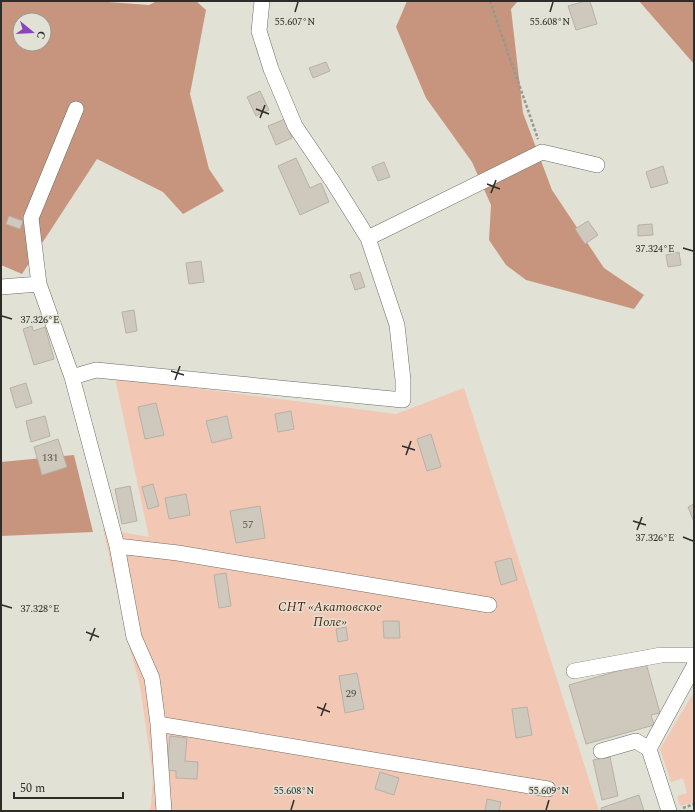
<svg xmlns="http://www.w3.org/2000/svg" width="695" height="812" font-family="Spectral,serif">
  <style>
    .green { fill: #f2c7b4 }
    .forest { fill: #c7957e; fill-rule: evenodd }
    .building { fill: #cfc8bd; stroke: #b7b0a6 }
    .lines { fill: none; stroke-linecap: round; stroke-linejoin: round }
    .minor-casing { stroke: #6c6d62; stroke-width: 16 }
    .path { stroke: #97988e; stroke-width: 2.5; stroke-dasharray: 3 2; stroke-linecap: butt }
    .minor { stroke: #fff; stroke-width: 15 }
    .ticks { fill: none; stroke: #2c2d28; stroke-width: 1.5 }
    .labels { text-anchor: middle; dominant-baseline: central; stroke-width: 3; stroke-linejoin: round; paint-order: stroke }
    .number-label { font-size: 11px; fill: #55544d }
    .park-label { font-size: 13px; font-style: italic; fill: #602300; stroke: #e1e2d5 }
    .ticks-label { font-size: 10px; text-anchor: middle; fill: #2c2d28; stroke: #e1e2d5; stroke-width: 3; stroke-linejoin: round; paint-order: stroke }
  </style>
  <rect width="100%" height="100%" fill="#e1e2d5"/>
  <path class="green" d="M 115,378 L 396,414 L 464,388 L 599,811 L 149,811 L 151,806 L 153,777 L 140,686 L 129,645 L 103,529 L 149,537 Z
    M 694,692 L 694,802 L 680,806 L 677,796 L 687,793 L 683,778 L 671,782 L 660,749 Z"/>
  <path class="forest" d="M 1,1 L 95,1 L 149,5 L 157,1 L 196,1 L 206,10 L 190,94 L 209,169 L 224,191 L 183,214 L 163,192 L 97,159 L 22,274 L 1,265 ZM 20,20 L 44,20 L 44,44 L 20,44 Z
    M 407,1 L 518,1 L 511,9 L 523,113 L 552,190 L 604,268 L 644,295 L 634,309 L 526,280 L 506,265 L 489,240 L 491,205 L 472,162 L 426,98 L 396,27 Z
    M 639,1 L 694,1 L 694,64 Z
    M 74,455 L 93,532 L 1,536 L 1,462 Z"/>
  <path class="building" d="M 585,1 L 590,1 L 597,24 L 576,30 L 568,6 Z
    M 326,62 L 330,71 L 313,78 L 309,68 Z
    M 260,91 L 269,110 L 256,116 L 247,97 Z
    M 285,119 L 292,138 L 276,145 L 268,126 Z
    M 296,158 L 310,188 L 321,183 L 329,202 L 300,215 L 278,166 Z
    M 384,162 L 390,177 L 378,181 L 372,167 Z
    M 663,166 L 668,183 L 651,188 L 646,172 Z
    M 9,216 L 23,221 L 20,229 L 6,224 Z
    M 588,221 L 598,235 L 585,244 L 575,229 Z
    M 652,224 L 653,235 L 638,236 L 638,225 Z
    M 679,252 L 681,265 L 668,267 L 666,255 Z
    M 201,261 L 204,282 L 189,284 L 186,263 Z
    M 360,272 L 365,287 L 355,290 L 350,275 Z
    M 134,310 L 137,331 L 126,333 L 122,312 Z
    M 32,326 L 33,331 L 45,327 L 54,359 L 34,365 L 23,329 Z
    M 26,383 L 32,403 L 16,408 L 10,388 Z
    M 156,403 L 164,435 L 145,439 L 138,407 Z
    M 291,411 L 294,429 L 278,432 L 275,414 Z
    M 45,416 L 50,436 L 31,442 L 26,421 Z
    M 227,416 L 232,438 L 212,443 L 206,421 Z
    M 431,434 L 441,467 L 427,471 L 417,439 Z
    M 58,439 L 67,467 L 42,475 L 34,447 Z
    M 153,484 L 159,506 L 148,509 L 142,487 Z
    M 130,486 L 137,521 L 122,524 L 115,489 Z
    M 186,494 L 190,515 L 169,519 L 165,498 Z
    M 694,504 L 694,522 L 688,507 Z
    M 260,506 L 265,538 L 236,543 L 230,511 Z
    M 511,558 L 517,580 L 501,585 L 495,562 Z
    M 226,573 L 231,606 L 219,608 L 214,575 Z
    M 383,621 L 399,621 L 400,638 L 384,638 Z
    M 346,627 L 348,640 L 338,642 L 336,629 Z
    M 646,663 L 660,713 L 651,715 L 654,725 L 586,744 L 569,685 Z
    M 357,673 L 364,709 L 345,713 L 339,676 Z
    M 527,707 L 532,735 L 516,738 L 512,709 Z
    M 170,736 L 187,738 L 185,761 L 198,762 L 197,779 L 176,778 L 176,771 L 167,770 Z
    M 610,757 L 618,796 L 602,800 L 593,760 Z
    M 380,772 L 399,778 L 394,795 L 375,789 Z
    M 639,795 L 644,811 L 602,811 L 601,808 Z
    M 487,799 L 501,802 L 499,811 L 485,811 Z"/>
  <g class="lines">
    <g class="minor-casing">
      <path id="minor" d="M 76,109 L 31,218 L 39,284 L 72,377 L 117,546 L 134,637 L 152,678 L 158,724 L 164,811
        M 368,238 L 542,152 L 597,165
        M 1,287 L 39,284
        M 72,377 L 96,370 L 403,400 L 403,380 L 397,325 L 368,238 L 333,182 L 295,126 L 271,69 L 259,31 L 262,1
        M 117,546 L 178,553 L 489,605
        M 574,671 L 661,655 L 694,655
        M 158,724 L 548,789
        M 601,751 L 636,741 L 649,749
        M 669,811 L 649,749 L 694,666"/>
    </g>
    <path class="path" d="M 490,1 L 538,139
      M 683,808 L 694,804"/>
    <use href="#minor" class="minor"/>
  </g>
  <path class="ticks" d="M 295,12 L 298,2M 550,12 L 553,2M 256,109 L 269,114M 260,118 L 265,105M 487,184 L 500,189M 491,193 L 496,180M 683,248 L 693,251M 2,316 L 12,319M 171,371 L 184,375M 175,380 L 180,366M 402,446 L 415,450M 406,455 L 411,441M 633,521 L 646,525M 637,530 L 642,517M 683,537 L 693,541M 2,605 L 12,608M 86,632 L 99,637M 90,641 L 95,628M 317,707 L 330,712M 321,716 L 326,703M 291,810 L 294,800M 546,810 L 549,800"/>
  <g class="labels">
    <g class="number-label">
      <text x="50" y="457">131</text>
      <text x="248" y="524">57</text>
      <text x="351" y="693">29</text>
    </g>
    <g class="park-label">
      <text x="330" y="607">СНТ «Акатовское<tspan x="330" dy="15">Поле»</tspan></text>
    </g>
  </g>
  <g class="ticks-label">
    <text x="295" y="25">55.607°N</text>
    <text x="550" y="25">55.608°N</text>
    <text x="655" y="252">37.324°E</text>
    <text x="40" y="323">37.326°E</text>
    <text x="655" y="541">37.326°E</text>
    <text x="40" y="612">37.328°E</text>
    <text x="294" y="794">55.608°N</text>
    <text x="549" y="794">55.609°N</text>
  </g>
  <rect width="695" height="812" fill="none" stroke="#2c2d28" stroke-width="4"/>
  <g transform="translate(32 32) rotate(108)"><circle r="19" fill="#e1e2d5" stroke="#999a90"/>
  <path d="M0-3L7 15L0 10L-7 15Z" fill="#8945b9"/>
  <text y="-6" font-size="11" font-weight="bold" text-anchor="middle" fill="#2c2d28">С</text>
  </g>
  <path d="M14 792v6h109v-6" fill="none" stroke="#2c2d28" stroke-width="2"/>
  <text x="20" y="792" font-size="12" fill="#2c2d28" stroke="#e1e2d5" stroke-width="3" paint-order="stroke">50 m</text>
</svg>
